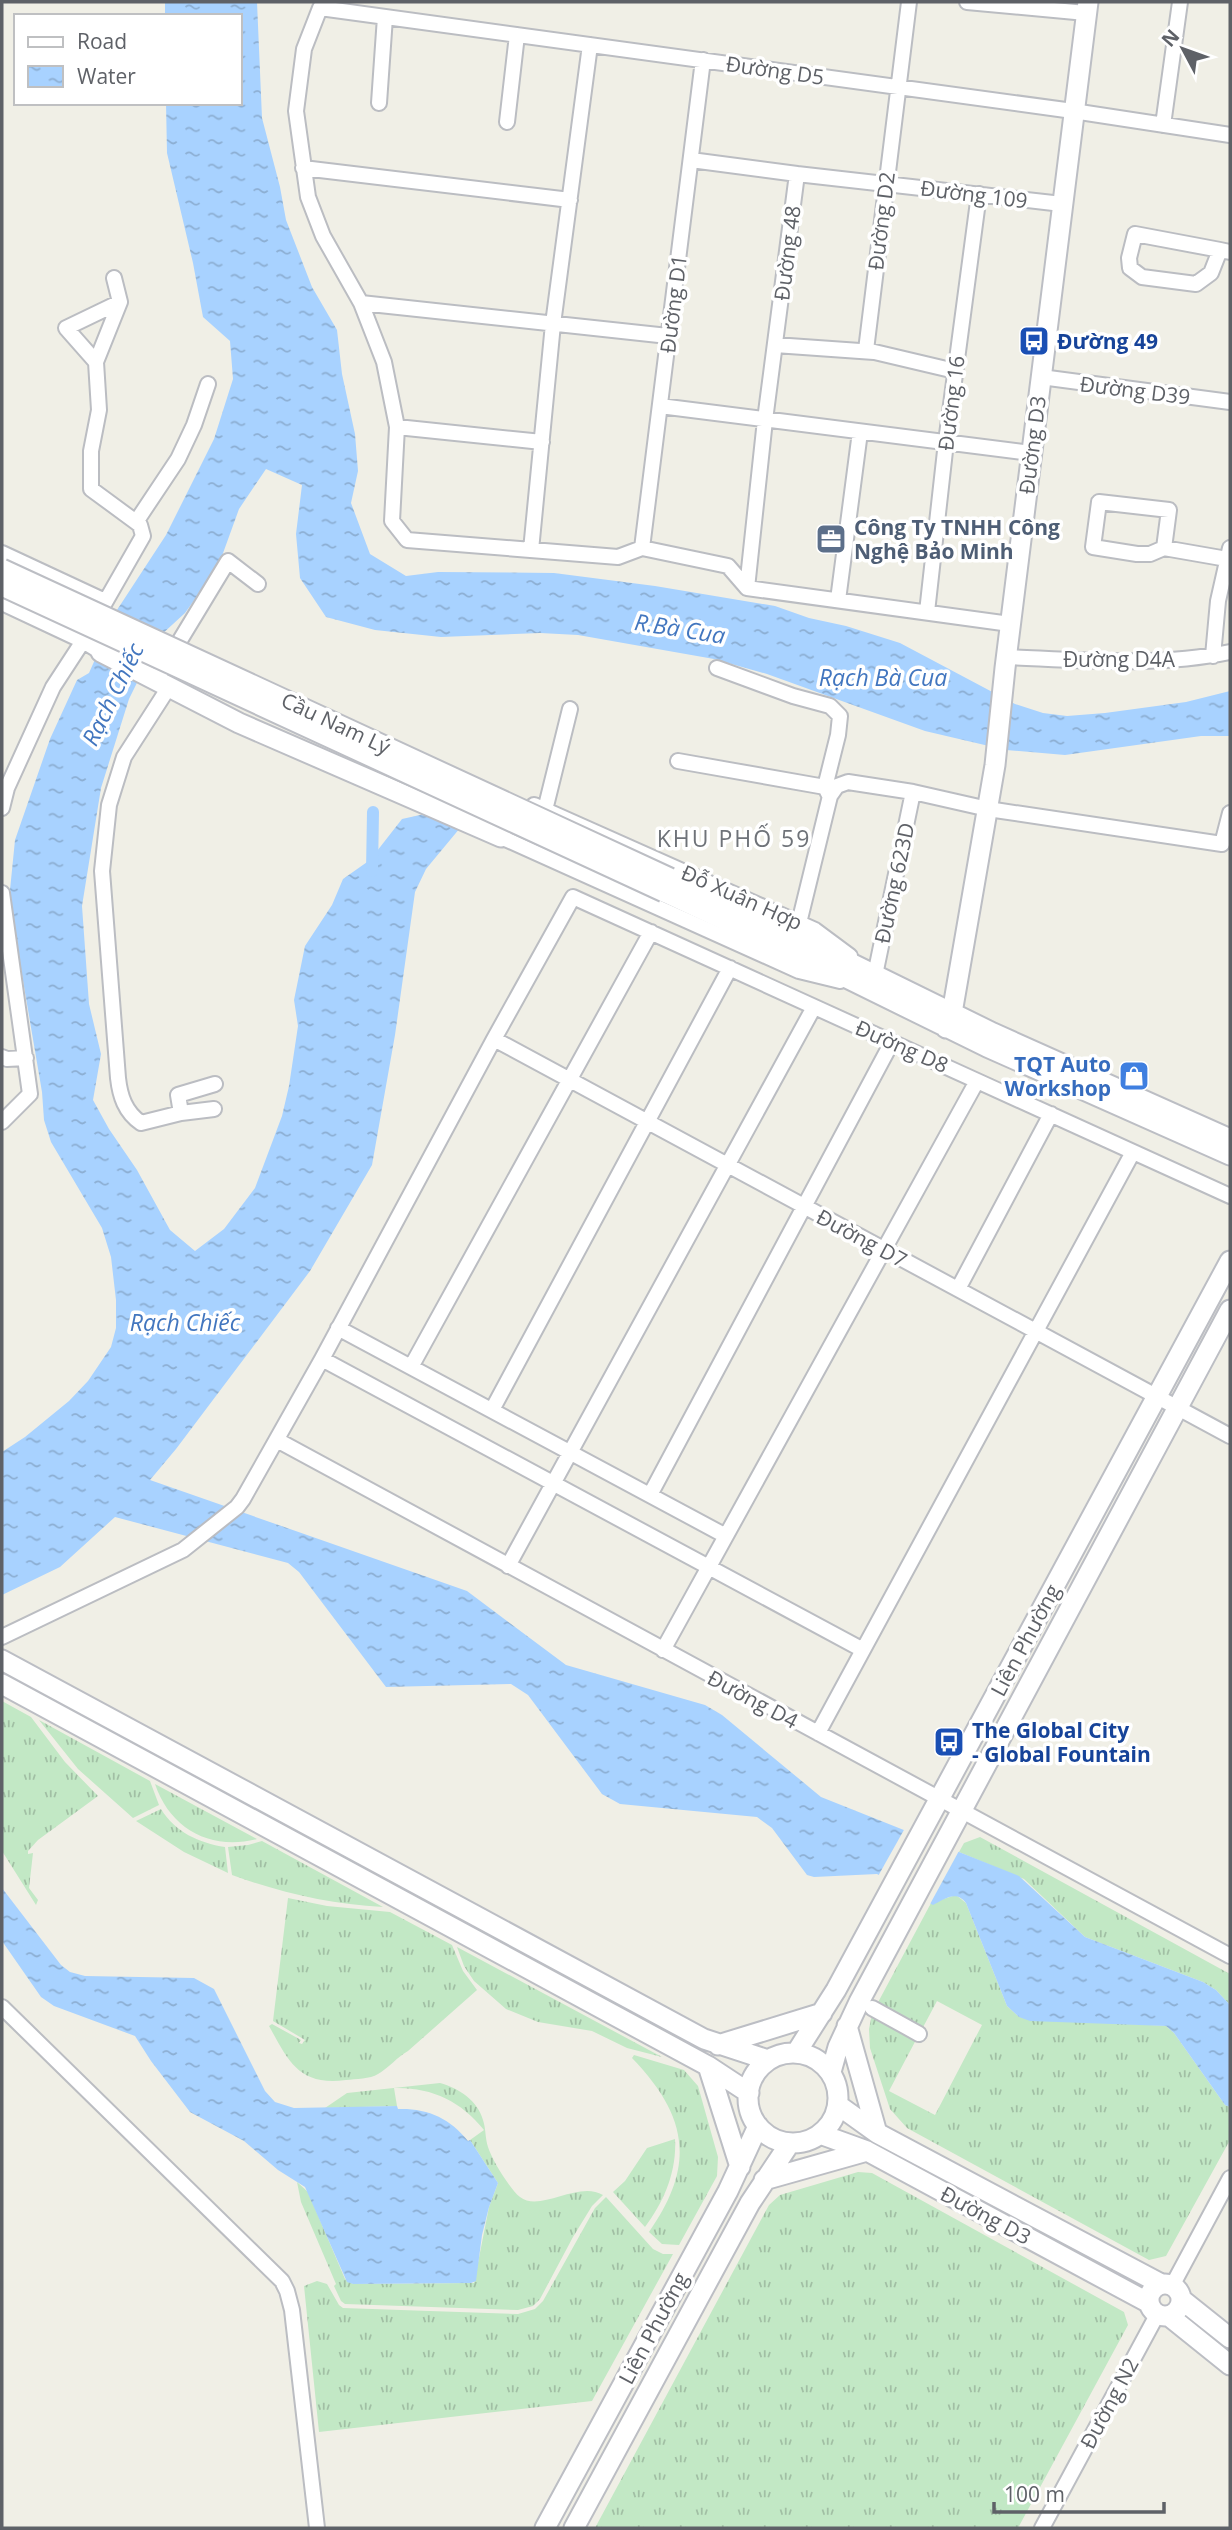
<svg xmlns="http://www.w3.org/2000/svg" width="1232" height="2530" font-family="'Open Sans',sans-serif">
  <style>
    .grass { fill: url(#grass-tufts) }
    .water { fill: url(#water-ripples) }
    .pier { fill: #f0efe6 }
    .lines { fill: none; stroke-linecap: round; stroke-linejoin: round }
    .canal { stroke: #a8d2ff; stroke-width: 12 }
    .street-casing { stroke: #bbbdc2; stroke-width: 18 }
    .secondary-casing { stroke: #bcbec4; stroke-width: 23 }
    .street { stroke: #fff; stroke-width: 14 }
    .secondary { stroke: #fff; stroke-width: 19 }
    .secondary-bridge-casing { stroke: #bcbec4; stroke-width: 23; stroke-linecap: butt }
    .secondary-bridge { stroke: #fff; stroke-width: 19 }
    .labels { text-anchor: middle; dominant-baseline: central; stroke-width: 7; stroke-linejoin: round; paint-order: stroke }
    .street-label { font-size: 21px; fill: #5e6167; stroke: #fff }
    .transit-label { font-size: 21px; font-weight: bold; fill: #164399; stroke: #fff; text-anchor: start }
    .service-label { font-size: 21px; font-weight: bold; fill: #4e5e75; stroke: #fff; text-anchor: start }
    .shop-label { font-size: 21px; font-weight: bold; fill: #366cbe; stroke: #fff; text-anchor: end }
    .water-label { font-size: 23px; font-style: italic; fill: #4276bf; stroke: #fff }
    .neighbourhood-label { font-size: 23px; letter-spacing: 2px; fill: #6f7379; stroke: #fff }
  </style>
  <defs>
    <pattern id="grass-tufts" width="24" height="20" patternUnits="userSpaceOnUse" patternTransform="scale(1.75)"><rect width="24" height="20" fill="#c2e8c5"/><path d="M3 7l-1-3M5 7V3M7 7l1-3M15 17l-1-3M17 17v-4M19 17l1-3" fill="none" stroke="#a1bfa4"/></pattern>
    <pattern id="water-ripples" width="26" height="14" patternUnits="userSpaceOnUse" patternTransform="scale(1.75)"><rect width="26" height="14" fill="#a8d2ff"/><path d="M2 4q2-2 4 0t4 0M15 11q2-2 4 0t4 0" fill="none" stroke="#8caed2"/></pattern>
  </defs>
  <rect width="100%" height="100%" fill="#f0efe6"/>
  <path class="grass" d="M 2,1701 L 31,1717 L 65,1762 L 98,1796 L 38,1840 L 28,1851 L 28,1854 L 33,1853 L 29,1888 L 38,1900 L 36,1905 L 2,1851 Z
    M 39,1720 L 150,1781 L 159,1805 L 133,1818 L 78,1769 Z
    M 155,1784 L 257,1839 C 211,1851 170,1829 155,1784 Z
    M 161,1809 C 175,1832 199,1843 225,1847 L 228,1873 L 184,1852 L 136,1821 Z
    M 980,1837 L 1230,1974 L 1230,2005 L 1216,1990 L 1203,1982 L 1085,1937 L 1024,1879 L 959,1852 L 964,1843 Z
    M 262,1841 L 383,1907 C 330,1904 282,1893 232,1875 L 228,1847 L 248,1845 Z
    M 956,1895 L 966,1903 L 1007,2006 L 1019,2017 L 1166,2026 L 1174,2033 L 1225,2105 L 1230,2107 L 1230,2140 L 1166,2256 L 1149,2260 L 907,2128 L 890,2109 L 870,2048 L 869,2029 L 872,2014 L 917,2038 L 889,2091 L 935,2115 L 982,2025 L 937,2001 L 921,2031 L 875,2008 L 931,1903 Z
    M 288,1898 L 327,1906 L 390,1912 L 452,1945 L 463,1971 L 477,1990 L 408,2051 C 397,2057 390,2067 378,2074 C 370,2079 356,2079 346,2080 C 299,2086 289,2062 269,2026 L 272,2024 L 301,2040 L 299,2043 L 302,2044 L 305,2040 L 273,2021 Z
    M 457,1947 L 662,2057 L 627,2048 L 592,2031 L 538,2022 L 506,2009 L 474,1981 L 464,1966 Z
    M 634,2055 L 684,2070 L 698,2086 L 718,2157 L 717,2176 L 679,2245 L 662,2244 L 649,2232 C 696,2165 688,2116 632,2058 Z
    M 440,2083 C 459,2088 478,2101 483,2120 C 486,2129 485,2138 488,2147 C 492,2160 510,2189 520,2197 C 540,2213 578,2180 603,2195 L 592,2206 L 573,2237 L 540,2299 L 533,2306 L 518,2310 L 345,2304 L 341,2301 L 334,2286 L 336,2284 L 301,2202 L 297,2182 L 308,2192 L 345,2279 L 353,2284 L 474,2283 L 489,2207 L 498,2183 L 470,2140 L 484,2130 C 461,2101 431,2087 394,2088 L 397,2106 L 325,2108 L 347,2093 Z
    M 675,2139 C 677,2171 664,2202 645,2227 L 613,2192 L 625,2181 L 647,2148 Z
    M 858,2172 L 872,2173 L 1124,2312 L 1128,2325 L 1018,2528 L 595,2528 L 769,2205 L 780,2195 Z
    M 606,2197 L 653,2249 L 663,2254 L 673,2254 L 592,2401 L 319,2432 L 304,2286 L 317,2281 L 327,2284 L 339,2305 L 343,2308 L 518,2314 L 535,2309 L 543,2301 L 595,2208 Z"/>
  <path class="water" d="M 165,2 L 257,2 L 262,118 L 280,187 L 286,220 L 312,287 L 337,330 L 342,374 L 355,434 L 358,471 L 351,503 L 370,554 L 406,576 L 438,572 L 554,573 L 655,586 L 775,606 L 809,618 L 846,626 L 900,643 L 1015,704 L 1043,713 L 1067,716 L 1105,713 L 1186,702 L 1230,691 L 1230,736 L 1201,736 L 1065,755 L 1006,750 L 925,731 L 767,674 L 714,659 L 578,635 L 540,633 L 441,637 L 375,630 L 326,617 L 300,578 L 296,534 L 302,485 L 266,469 L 239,509 L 218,567 L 185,613 L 160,636 L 129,699 L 101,788 L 82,906 L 89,1004 L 101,1054 L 93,1100 L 109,1129 L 137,1170 L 170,1230 L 195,1251 L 224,1229 L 255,1188 L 282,1116 L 289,1086 L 298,1026 L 294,1000 L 305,946 L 332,905 L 343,879 L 370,860 L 402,819 L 429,813 L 460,828 L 426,869 L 415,892 L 395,1035 L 372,1165 L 310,1271 L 176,1449 L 150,1480 L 467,1591 L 566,1665 L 705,1705 L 722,1715 L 821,1797 L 1019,1876 L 1085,1937 L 1203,1982 L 1216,1990 L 1230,2005 L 1230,2107 L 1225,2105 L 1174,2033 L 1166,2026 L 1030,2021 L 1019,2017 L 1007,2006 L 966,1903 C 956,1890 945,1899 933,1905 L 877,1874 L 814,1877 L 807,1875 L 772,1828 L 757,1817 L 620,1804 L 602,1794 L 528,1695 L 511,1684 L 386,1687 L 299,1572 L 288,1563 L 115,1517 L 60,1567 L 2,1595 L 2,1452 L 25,1437 L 69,1401 L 88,1381 L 111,1347 L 116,1328 L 116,1300 L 111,1257 L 102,1228 L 51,1142 L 44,1120 L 42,1092 L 19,957 L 10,890 L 15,840 L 50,739 L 77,680 L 89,673 L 117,610 L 166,535 L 214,439 L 233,379 L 230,341 L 203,317 L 193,263 L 167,153 L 166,103 L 240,103 L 240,16 L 165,16 Z
    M 2,1888 L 61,1965 L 70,1972 L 85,1976 L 194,1978 L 214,1989 L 265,2091 L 275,2102 L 294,2108 L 397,2106 L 398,2109 C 427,2108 450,2118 468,2141 L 470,2140 L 498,2183 L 489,2207 L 482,2235 L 476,2281 L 471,2283 L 353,2284 L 347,2282 L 305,2187 L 278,2170 L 244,2141 L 190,2112 L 151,2061 L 135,2036 L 54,2006 L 41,1997 L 2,1941 Z"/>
  <path class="pier" d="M 905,1828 L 960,1849 L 929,1906 L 877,1878 Z"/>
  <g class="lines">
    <path class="canal" d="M 372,871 L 373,812"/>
    <g class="street-casing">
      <path id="street" d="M 909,2 L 866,350 L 955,371
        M 967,2 L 1086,13
        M 379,103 L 385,17
        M 507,122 L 517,35
        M 1163,125 L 1180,2
        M 691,160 L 797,174
        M 303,168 L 570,200
        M 1220,250 L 1211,273 L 1196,284 L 1142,277 L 1130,268 L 1129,258 L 1135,234 L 1220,250 L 1230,252
        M 361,303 L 668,336
        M 775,345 L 874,352
        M 96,362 L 120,302 L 114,278
        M 1041,377 L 1230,402
        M 660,406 L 1031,453
        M 397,427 L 542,442
        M 136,522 L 178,459 L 194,425 L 208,384
        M 642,548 L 703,60
        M 1164,548 L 1169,510 L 1099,502 L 1093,547 L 1137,554 L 1150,554 L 1164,548 L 1227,559
        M 531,550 L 553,324 L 590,45
        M 2,553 L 105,601
        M 747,588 L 765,420 L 797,174 L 1062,204
        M 838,600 L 860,432
        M 2,603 L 83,641 L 101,652
        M 927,612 L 946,442 L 979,194
        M 1010,624 L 747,588 L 728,566 L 642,548 L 618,557 L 407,540 L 392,521 L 397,427 L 384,362 L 361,303 L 323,236 L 308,197 L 296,111 L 304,49 L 320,8 L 1073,111 L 1230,135
        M 1213,656 L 1218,601 L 1230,548
        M 1006,657 C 1080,660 1158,667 1230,652
        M 717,668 L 793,696 L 830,706 L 840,716 L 838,735 L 825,787
        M 156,680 L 228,561 L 258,584
        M 169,687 L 124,757 L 109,805 L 102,871 L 118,1078 C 120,1096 125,1112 141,1123 L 181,1113 L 214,1109
        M 678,761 L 825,787 L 829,795
        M 534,805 L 815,930 L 850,956
        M 2,808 L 7,788 L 53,687 L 83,641 L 143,536 L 140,525 L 91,489 L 91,451 L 99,410 L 96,362 L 66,328 L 120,302
        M 545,810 L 570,709
        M 505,829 L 501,837 L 799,971 L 840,981
        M 2,893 L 30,1094 L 2,1122
        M 799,923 L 830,796 L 837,786 L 848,782 L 913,792 L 988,809 L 1222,844 L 1230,813
        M 869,970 L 875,975 L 913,792
        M 494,1039 L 1230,1436
        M 2,1057 L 7,1059 L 26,1058
        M 181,1113 L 178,1095 L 215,1084
        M 958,1289 L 1051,1114
        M 338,1328 L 726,1536
        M 322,1359 L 863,1650
        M 411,1367 L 651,932
        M 492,1410 L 730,968
        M 277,1440 L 1230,1956
        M 650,1495 L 892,1042
        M 508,1566 L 814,1007
        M 2,1637 L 183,1550 L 237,1507 L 243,1499 L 322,1359 L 494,1039 L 573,897 L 1230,1196
        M 663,1650 L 977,1081
        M 818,1733 L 1133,1152
        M 2,2007 L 282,2281 L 287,2291 L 292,2310 L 317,2528
        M 872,2008 L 919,2034
        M 1172,2286 L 1230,2178
        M 1042,2528 L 1157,2315"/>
    </g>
    <g class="secondary-casing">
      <path id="secondary" d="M 101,652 L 239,723 L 501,837
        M 670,878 L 812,944 L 993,1033 L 1230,1139
        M 664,892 L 806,958 L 987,1047 L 1230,1155
        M 946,1028 L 952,1013 L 995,765 L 1005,668 L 1088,2
        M 2,1660 L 704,2039 L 768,2060
        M 2,1684 L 708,2066 L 749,2093
        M 847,2026 L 877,2133
        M 718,2045 L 822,2013
        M748 2098a45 45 0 1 1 90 0a45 45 0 1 1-90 0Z
        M 796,2053 L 836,1990 L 1230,1261
        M 708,2066 L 740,2167
        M 831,2072 L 838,2047 L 859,2002 L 1230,1310
        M 838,2105 L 877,2133 L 1161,2284
        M 820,2134 L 867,2151 L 1149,2303
        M 764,2180 L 867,2151
        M1149 2300a16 16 0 1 1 32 0a16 16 0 1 1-32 0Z
        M 1181,2299 L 1230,2338
        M 1169,2316 L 1230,2365
        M 545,2528 L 728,2191 L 758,2126
        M 574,2528 L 750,2203 L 790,2143"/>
    </g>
    <use href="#street" class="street"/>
    <use href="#secondary" class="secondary"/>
    <g class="secondary-bridge-casing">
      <path id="secondary-bridge" d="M 2,569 L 670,878
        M 2,586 L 664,892"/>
    </g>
    <use href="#secondary-bridge" class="secondary-bridge"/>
  </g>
  <defs>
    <g id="bus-square" transform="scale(1.575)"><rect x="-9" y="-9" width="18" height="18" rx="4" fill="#1a4fb4" stroke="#fff"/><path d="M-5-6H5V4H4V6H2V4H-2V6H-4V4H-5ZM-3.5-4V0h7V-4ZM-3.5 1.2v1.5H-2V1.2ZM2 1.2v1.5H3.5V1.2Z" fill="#fff"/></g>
    <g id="office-square" transform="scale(1.575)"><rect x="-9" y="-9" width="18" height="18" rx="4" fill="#5c6f8a" stroke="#fff"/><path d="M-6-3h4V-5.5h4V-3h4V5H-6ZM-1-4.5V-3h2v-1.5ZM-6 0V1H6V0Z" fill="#fff"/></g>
    <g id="shop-square" transform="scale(1.575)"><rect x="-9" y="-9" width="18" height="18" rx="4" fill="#3f7fe0" stroke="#fff"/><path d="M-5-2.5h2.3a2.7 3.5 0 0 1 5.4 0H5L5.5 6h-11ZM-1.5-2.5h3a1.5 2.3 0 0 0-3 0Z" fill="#fff"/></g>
  </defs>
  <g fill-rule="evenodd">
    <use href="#bus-square" x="1034" y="341"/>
    <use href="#office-square" x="831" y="539"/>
    <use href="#shop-square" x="1134" y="1076"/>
    <use href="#bus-square" x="949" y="1742"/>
  </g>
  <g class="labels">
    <g class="street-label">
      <text transform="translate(775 70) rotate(8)">Đường D5</text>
      <text transform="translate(974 194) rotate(7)">Đường 109</text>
      <text transform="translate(881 221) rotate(-83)">Đường D2</text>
      <text transform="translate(787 253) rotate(-83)">Đường 48</text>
      <text transform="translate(673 304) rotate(-83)">Đường D1</text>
      <text transform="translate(1135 390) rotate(7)">Đường D39</text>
      <text transform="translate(951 403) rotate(-83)">Đường 16</text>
      <text transform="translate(1032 445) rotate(-83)">Đường D3</text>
      <text x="1119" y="659">Đường D4A</text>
      <text transform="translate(336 723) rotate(25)">Cầu Nam Lý</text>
      <text transform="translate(894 883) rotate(-78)">Đường 623D</text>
      <text transform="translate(742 897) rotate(24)">Đỗ Xuân Hợp</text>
      <text transform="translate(902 1046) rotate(24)">Đường D8</text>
      <text transform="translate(862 1238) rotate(28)">Đường D7</text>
      <text transform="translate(1025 1640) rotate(-62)">Liên Phường</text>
      <text transform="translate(753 1699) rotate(28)">Đường D4</text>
      <text transform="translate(986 2215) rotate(28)">Đường D3</text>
      <text transform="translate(653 2328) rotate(-62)">Liên Phường</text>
      <text transform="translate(1109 2403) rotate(-62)">Đường N2</text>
    </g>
    <g class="transit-label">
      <text x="1057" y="341">Đường 49</text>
      <text x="972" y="1730">The Global City<tspan x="972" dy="24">- Global Fountain</tspan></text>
    </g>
    <g class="service-label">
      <text x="854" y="527">Công Ty TNHH Công<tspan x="854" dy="24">Nghệ Bảo Minh</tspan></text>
    </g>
    <g class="shop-label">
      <text x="1111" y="1064">TQT Auto<tspan x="1111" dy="24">Workshop</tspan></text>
    </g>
    <g class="water-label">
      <text transform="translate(680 628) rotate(9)">R.Bà Cua</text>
      <text x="883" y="677">Rạch Bà Cua</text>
      <text transform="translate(112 694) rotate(-64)">Rạch Chiếc</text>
      <text x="185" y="1322">Rạch Chiếc</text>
    </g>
    <g class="neighbourhood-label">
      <text x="734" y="838">KHU PHỐ 59</text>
    </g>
  </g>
  <rect width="1232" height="2530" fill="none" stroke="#5e6167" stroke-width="7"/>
  <rect x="14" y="14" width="228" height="91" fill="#ffffff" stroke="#bfc0c2" stroke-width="2"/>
  <rect x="28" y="37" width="35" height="10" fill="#ffffff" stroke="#bfc0c2" stroke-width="2"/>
  <text x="77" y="49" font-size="21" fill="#5e6167">Road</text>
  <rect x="28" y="66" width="35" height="21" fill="url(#water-ripples)" stroke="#bfc0c2" stroke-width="2"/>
  <text x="77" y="84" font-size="21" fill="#5e6167">Water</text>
  <g transform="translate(1183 49) rotate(311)" stroke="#ffffff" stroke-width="5" paint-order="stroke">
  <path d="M0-5L12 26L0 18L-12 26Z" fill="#5e6167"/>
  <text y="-10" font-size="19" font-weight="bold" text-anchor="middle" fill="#5e6167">N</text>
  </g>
  <path d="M994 2502v10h170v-10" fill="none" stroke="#5e6167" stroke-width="3.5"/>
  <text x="1004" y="2502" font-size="21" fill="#5e6167" stroke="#ffffff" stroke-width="5" paint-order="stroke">100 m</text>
</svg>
